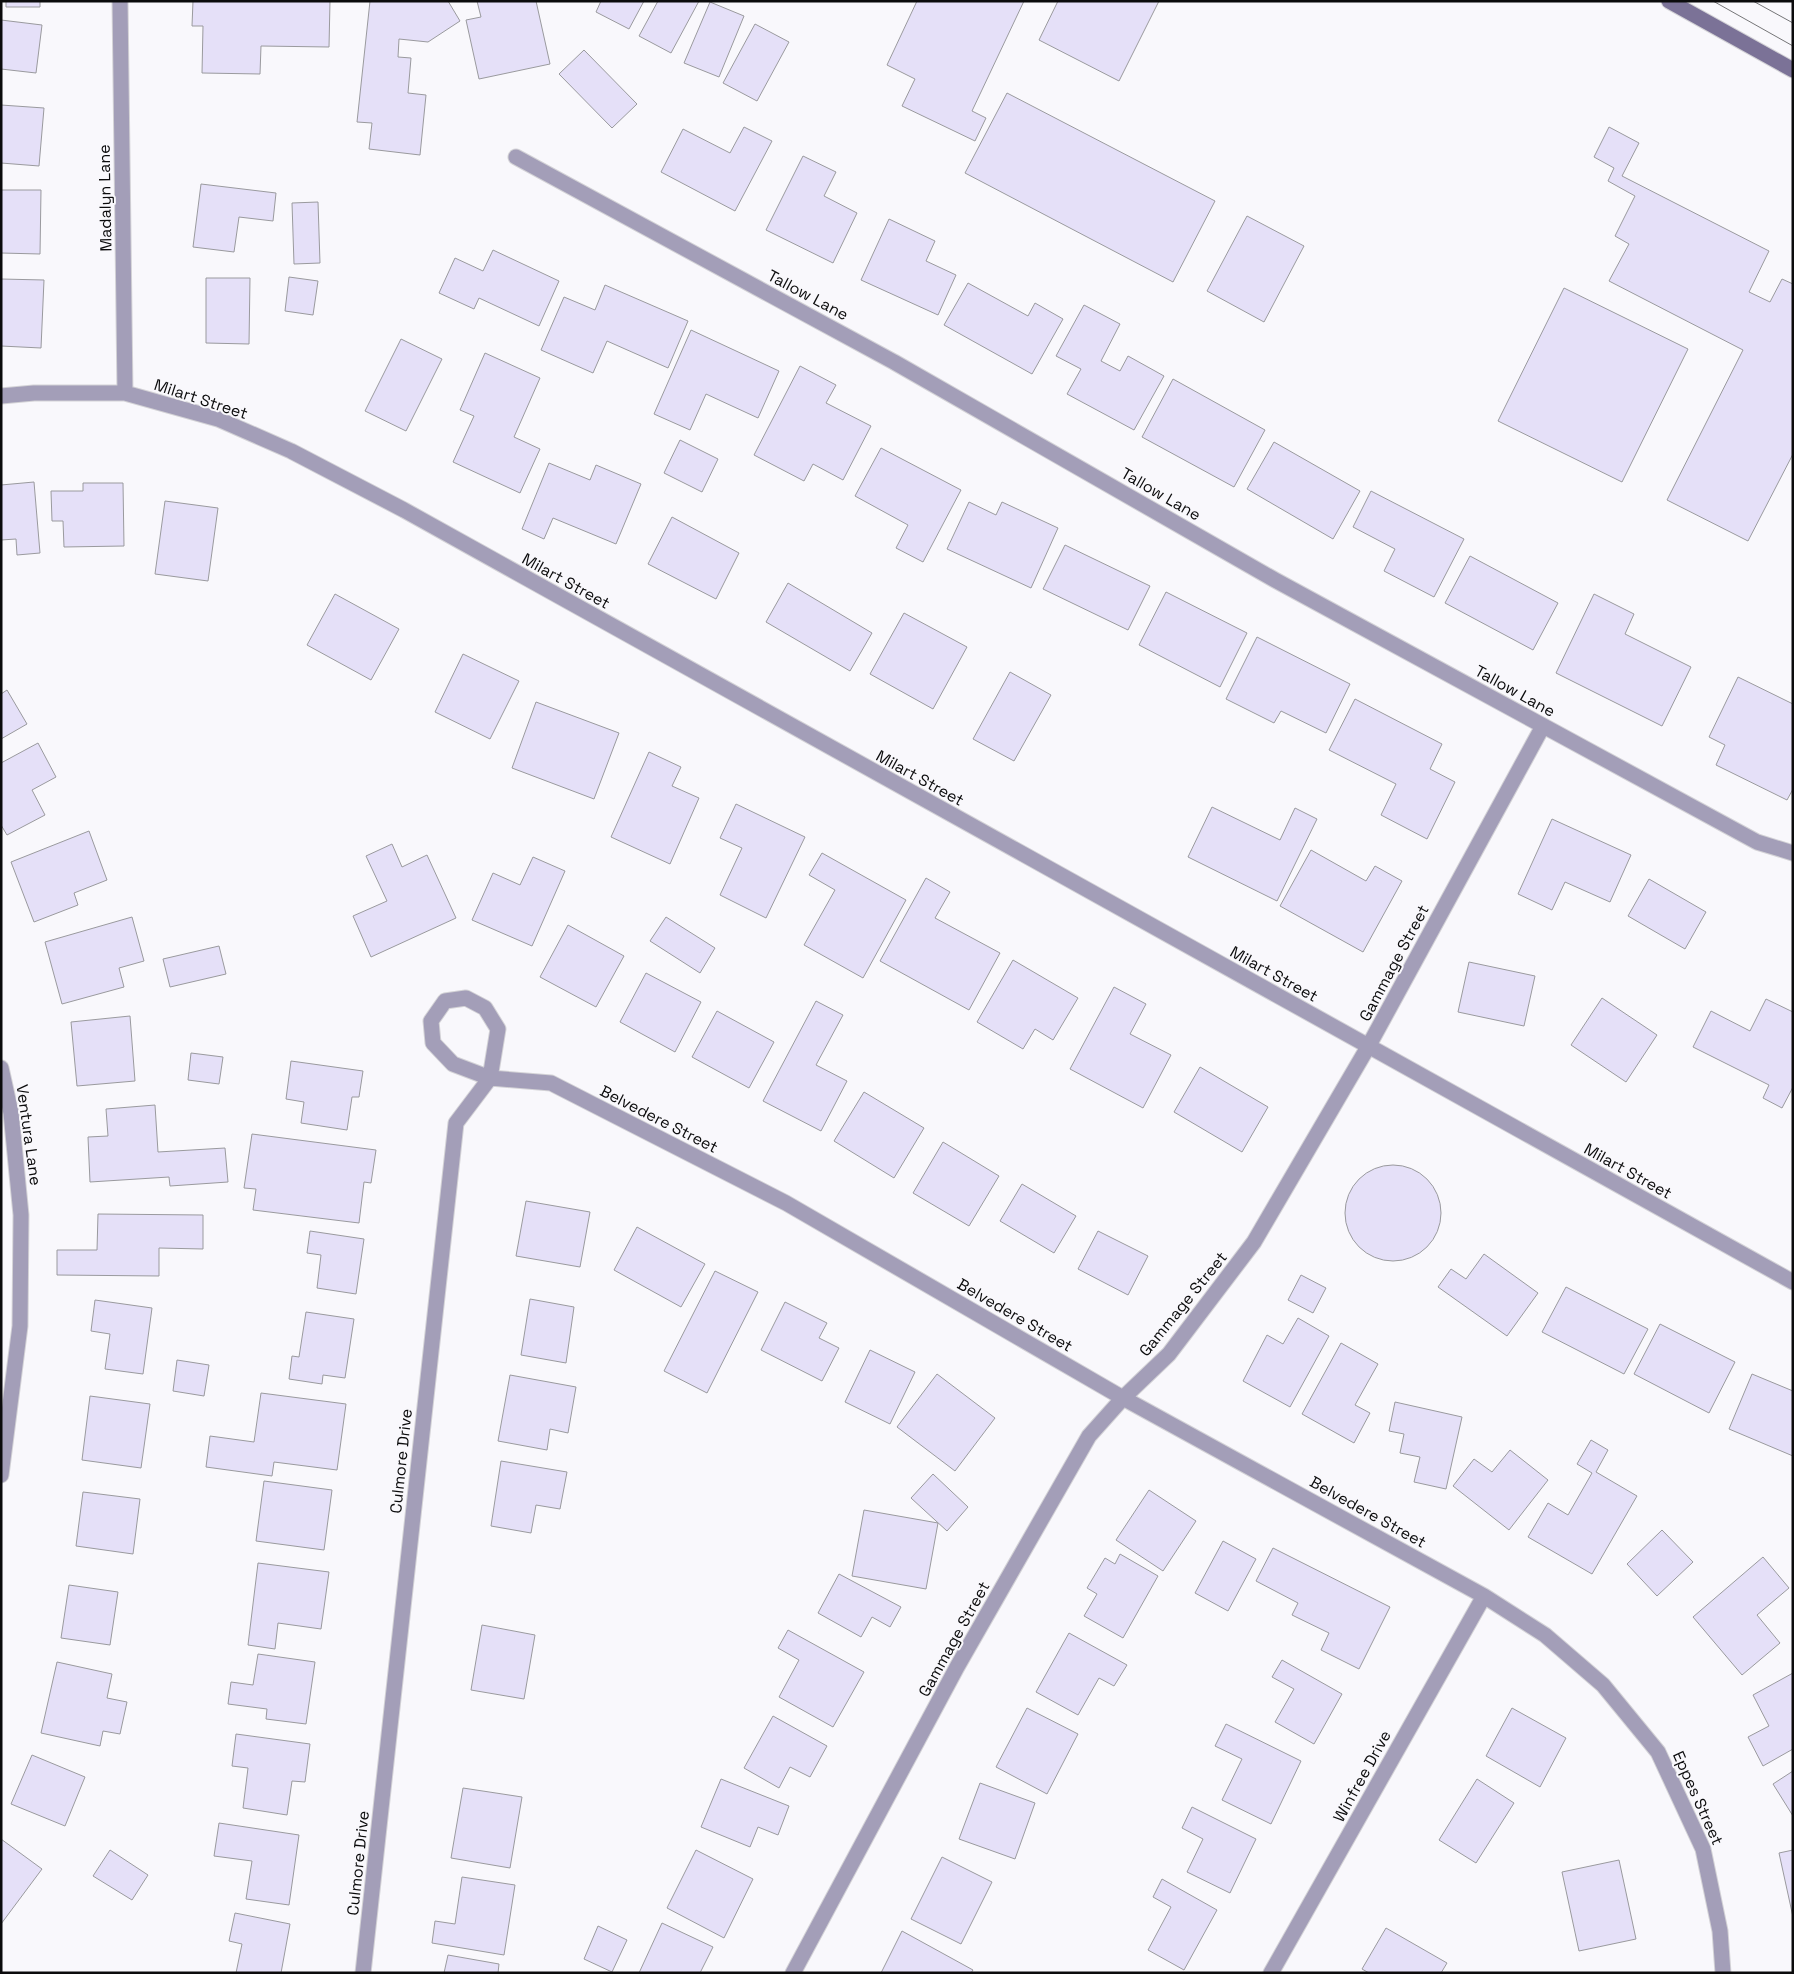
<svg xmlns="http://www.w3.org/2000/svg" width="1794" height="1974" font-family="'Space Grotesk',sans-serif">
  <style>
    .building { fill: #e5e0f8; stroke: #9a9a9e }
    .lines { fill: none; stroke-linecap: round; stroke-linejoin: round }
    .street-casing { stroke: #d3d2d6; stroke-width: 17 }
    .secondary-casing { stroke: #d3d2d6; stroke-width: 17 }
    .street { stroke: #a39eb8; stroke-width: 15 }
    .secondary { stroke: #7b7297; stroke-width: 15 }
    .tram { stroke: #757577; stroke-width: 1 }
    .labels { text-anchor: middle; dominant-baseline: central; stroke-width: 4; stroke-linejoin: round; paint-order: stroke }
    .street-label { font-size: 16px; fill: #0b0b0c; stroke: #f9f8fc }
  </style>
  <rect width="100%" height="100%" fill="#f9f8fc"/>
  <path class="building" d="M 6,1 L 40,1 L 40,7 L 6,7 Z
    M 193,1 L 330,1 L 329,47 L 261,46 L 260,74 L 202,73 L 203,26 L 192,26 Z
    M 370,1 L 448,1 L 460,21 L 428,42 L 399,39 L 398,57 L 411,58 L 408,93 L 426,95 L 420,155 L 369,149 L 372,123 L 357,122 Z
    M 477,1 L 536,1 L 550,64 L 479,79 L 466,20 L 481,17 Z
    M 601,1 L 644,1 L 629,29 L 596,12 Z
    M 658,1 L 699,1 L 671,53 L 639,36 Z
    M 917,1 L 1024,1 L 972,111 L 986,118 L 975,141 L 902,106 L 915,79 L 887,65 Z
    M 1058,1 L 1159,1 L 1119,81 L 1039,40 Z
    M 710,2 L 744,16 L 719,77 L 684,63 Z
    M 1,20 L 42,25 L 36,73 L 1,69 Z
    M 755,24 L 789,42 L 757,101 L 723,83 Z
    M 584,50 L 637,104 L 612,128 L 559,74 Z
    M 1007,93 L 1215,201 L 1173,282 L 965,173 Z
    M 1,105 L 44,108 L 39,166 L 1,163 Z
    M 744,127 L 772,141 L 735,211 L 661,172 L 683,129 L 730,153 Z
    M 1609,127 L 1639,143 L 1622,176 L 1769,251 L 1749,292 L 1770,302 L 1782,279 L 1793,284 L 1793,454 L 1748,541 L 1667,500 L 1743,350 L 1609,281 L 1629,244 L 1615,236 L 1635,196 L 1608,181 L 1614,168 L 1594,157 Z
    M 803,156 L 836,172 L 824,196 L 857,213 L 833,263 L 766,230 Z
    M 201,184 L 276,193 L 273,221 L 239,217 L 234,252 L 193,247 Z
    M 1,190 L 41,190 L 40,254 L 1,253 Z
    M 318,202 L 320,263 L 294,264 L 292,203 Z
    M 1247,216 L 1304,246 L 1264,322 L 1207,291 Z
    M 889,219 L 935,241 L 926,261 L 956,275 L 938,315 L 861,280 Z
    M 493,250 L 559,281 L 539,326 L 479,298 L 474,309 L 439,293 L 455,258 L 483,271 Z
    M 289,277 L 318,281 L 313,315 L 285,311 Z
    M 206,278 L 250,278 L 249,344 L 206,343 Z
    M 1,279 L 44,280 L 41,348 L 1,346 Z
    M 968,283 L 1028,316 L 1035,303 L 1063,319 L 1032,374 L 944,325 Z
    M 605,285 L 688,321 L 668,368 L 607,341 L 593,373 L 541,350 L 564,297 L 595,310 Z
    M 1564,288 L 1688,349 L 1622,482 L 1498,421 Z
    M 1084,305 L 1120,324 L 1101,361 L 1120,371 L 1128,356 L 1164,376 L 1134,430 L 1067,394 L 1081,369 L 1056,356 Z
    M 691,330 L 779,371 L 758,418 L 706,394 L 690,430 L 654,414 Z
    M 401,339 L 442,359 L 406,431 L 365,411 Z
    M 485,353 L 540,378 L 514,437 L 540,449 L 520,493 L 453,462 L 474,416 L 460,410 Z
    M 800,366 L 836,385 L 826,403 L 871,426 L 843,480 L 813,464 L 804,481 L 754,455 Z
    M 1173,379 L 1265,430 L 1234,487 L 1142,437 Z
    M 680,440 L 718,459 L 702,492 L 664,473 Z
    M 1274,442 L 1360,491 L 1333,539 L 1247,489 Z
    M 881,448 L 961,490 L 923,562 L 896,548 L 908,525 L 855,496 Z
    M 549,463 L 590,480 L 596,465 L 641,484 L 616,544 L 553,518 L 544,539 L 522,529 Z
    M 34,482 L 40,553 L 17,555 L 16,539 L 1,540 L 1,485 Z
    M 83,483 L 123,483 L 124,546 L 64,547 L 63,521 L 52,521 L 51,491 L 83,491 Z
    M 1371,491 L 1464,539 L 1434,597 L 1384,571 L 1395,549 L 1353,527 Z
    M 165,501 L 218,508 L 208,581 L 155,574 Z
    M 969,502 L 996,515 L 1002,502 L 1058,528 L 1031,588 L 947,549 Z
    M 672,517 L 739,553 L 716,599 L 648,564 Z
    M 1065,545 L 1150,586 L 1128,630 L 1043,589 Z
    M 1470,556 L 1558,603 L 1533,650 L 1445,603 Z
    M 788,583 L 872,633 L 850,671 L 766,622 Z
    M 1166,592 L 1247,633 L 1220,687 L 1139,645 Z
    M 335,594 L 399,629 L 371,680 L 307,645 Z
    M 1594,594 L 1634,614 L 1625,634 L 1691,667 L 1662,726 L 1556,673 Z
    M 904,613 L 967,647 L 933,709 L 870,674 Z
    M 1257,637 L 1350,684 L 1326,733 L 1281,711 L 1274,723 L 1226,699 Z
    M 463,654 L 519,681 L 490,739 L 435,712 Z
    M 1010,672 L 1051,695 L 1014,761 L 973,739 Z
    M 1738,677 L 1793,704 L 1793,789 L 1787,800 L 1716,765 L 1725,745 L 1709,737 Z
    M 7,690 L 27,724 L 1,739 L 1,694 Z
    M 1355,699 L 1442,744 L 1430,769 L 1455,782 L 1427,839 L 1381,815 L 1396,784 L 1329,750 Z
    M 536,702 L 619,733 L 594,799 L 512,768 Z
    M 38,743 L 56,777 L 32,790 L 45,815 L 7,835 L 1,825 L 1,763 Z
    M 649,752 L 681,767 L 672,786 L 699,798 L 670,864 L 611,837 Z
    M 736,804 L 805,837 L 766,918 L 720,895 L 742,848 L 720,838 Z
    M 1212,807 L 1280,840 L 1295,808 L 1317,819 L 1277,901 L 1188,857 Z
    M 1552,819 L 1631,855 L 1610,902 L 1565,882 L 1552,910 L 1518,894 Z
    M 89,831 L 107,880 L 74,893 L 78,905 L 34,922 L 11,862 Z
    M 392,844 L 402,867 L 427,855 L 456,918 L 371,957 L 353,916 L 387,901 L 366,856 Z
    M 1311,850 L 1366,881 L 1375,866 L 1402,881 L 1363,952 L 1280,906 Z
    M 822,853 L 906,900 L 863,978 L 804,945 L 835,890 L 809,875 Z
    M 533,857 L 565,871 L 532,946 L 472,920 L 493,873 L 520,885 Z
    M 926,878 L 950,892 L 935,918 L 1000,953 L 969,1010 L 880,961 Z
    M 1649,879 L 1706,912 L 1685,949 L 1628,916 Z
    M 132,917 L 144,961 L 119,968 L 124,987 L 62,1004 L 45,942 Z
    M 666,917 L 715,948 L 700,973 L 650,941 Z
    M 568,925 L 624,956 L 596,1007 L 540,977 Z
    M 219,946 L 226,974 L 170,987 L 163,959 Z
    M 1013,960 L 1078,998 L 1053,1040 L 1035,1029 L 1023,1049 L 977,1022 Z
    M 1469,962 L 1535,976 L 1524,1026 L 1458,1012 Z
    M 646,973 L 701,1002 L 675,1052 L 620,1022 Z
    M 1114,987 L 1146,1004 L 1130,1034 L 1171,1055 L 1143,1108 L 1070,1069 Z
    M 1602,998 L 1657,1035 L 1626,1082 L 1571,1045 Z
    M 1766,999 L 1793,1012 L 1793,1087 L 1782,1108 L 1763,1098 L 1769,1085 L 1693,1047 L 1711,1011 L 1750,1031 Z
    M 816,1001 L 843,1015 L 816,1065 L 847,1081 L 821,1131 L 763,1101 Z
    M 717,1011 L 774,1042 L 749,1088 L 692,1057 Z
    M 130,1016 L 135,1081 L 77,1086 L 71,1022 Z
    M 191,1053 L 223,1057 L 219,1084 L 188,1080 Z
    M 291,1061 L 363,1071 L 359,1097 L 352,1097 L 347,1130 L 301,1123 L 304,1102 L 286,1099 Z
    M 1200,1067 L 1268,1107 L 1242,1152 L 1174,1112 Z
    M 864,1092 L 924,1128 L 894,1178 L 834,1141 Z
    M 155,1105 L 158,1152 L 225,1148 L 228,1182 L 170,1186 L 169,1177 L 90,1182 L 88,1137 L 108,1136 L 106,1109 Z
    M 252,1134 L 376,1150 L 371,1183 L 364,1182 L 359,1223 L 253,1210 L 256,1189 L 244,1188 Z
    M 943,1142 L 999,1176 L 969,1226 L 913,1193 Z
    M1345 1213a48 48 0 1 1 96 0a48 48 0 1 1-96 0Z
    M 1022,1184 L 1076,1216 L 1054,1253 L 1000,1221 Z
    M 526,1201 L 590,1212 L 580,1267 L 516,1256 Z
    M 98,1214 L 203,1215 L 203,1249 L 159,1248 L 159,1276 L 57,1275 L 57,1250 L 97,1250 Z
    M 637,1227 L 705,1264 L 681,1307 L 614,1270 Z
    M 310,1231 L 364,1239 L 356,1294 L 317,1288 L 321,1255 L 307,1253 Z
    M 1098,1231 L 1148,1256 L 1128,1295 L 1078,1269 Z
    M 1484,1254 L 1538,1293 L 1507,1336 L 1438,1287 L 1451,1269 L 1466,1279 Z
    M 715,1271 L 758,1292 L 707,1393 L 664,1371 Z
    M 1301,1275 L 1326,1288 L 1313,1313 L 1288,1300 Z
    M 1566,1287 L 1648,1329 L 1624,1374 L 1542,1332 Z
    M 530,1299 L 574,1307 L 566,1363 L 521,1355 Z
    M 95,1300 L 152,1308 L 143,1374 L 105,1369 L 110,1334 L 91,1331 Z
    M 785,1302 L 827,1323 L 819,1338 L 839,1348 L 822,1381 L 761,1350 Z
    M 306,1312 L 354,1319 L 345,1378 L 323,1375 L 322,1384 L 289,1379 L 292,1356 L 299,1357 Z
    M 1298,1318 L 1329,1336 L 1290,1407 L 1243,1381 L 1267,1335 L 1283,1344 Z
    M 1660,1324 L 1735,1362 L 1709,1413 L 1634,1374 Z
    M 1341,1343 L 1378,1364 L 1355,1405 L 1370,1413 L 1354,1443 L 1302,1414 Z
    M 870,1350 L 915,1372 L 890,1424 L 845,1402 Z
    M 177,1360 L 209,1365 L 204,1396 L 173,1391 Z
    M 937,1374 L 995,1418 L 955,1471 L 897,1427 Z
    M 1752,1374 L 1793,1391 L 1793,1456 L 1729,1429 Z
    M 510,1375 L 576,1387 L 568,1433 L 550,1429 L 547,1450 L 498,1441 Z
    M 261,1393 L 346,1404 L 337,1470 L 274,1462 L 272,1476 L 206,1467 L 210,1436 L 254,1442 Z
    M 90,1396 L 150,1404 L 141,1468 L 82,1460 Z
    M 1395,1402 L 1462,1417 L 1446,1489 L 1414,1482 L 1420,1457 L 1400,1453 L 1404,1434 L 1389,1431 Z
    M 1591,1440 L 1608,1450 L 1596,1472 L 1637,1496 L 1592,1574 L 1528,1537 L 1548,1503 L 1568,1515 L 1592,1473 L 1577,1464 Z
    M 1510,1450 L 1548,1480 L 1509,1530 L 1453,1486 L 1474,1459 L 1492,1472 Z
    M 501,1461 L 567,1472 L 560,1509 L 536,1505 L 531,1533 L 491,1526 Z
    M 933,1474 L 968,1507 L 947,1531 L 911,1498 Z
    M 264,1481 L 332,1490 L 324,1550 L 256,1541 Z
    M 1149,1490 L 1196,1521 L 1163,1571 L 1116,1540 Z
    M 83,1492 L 140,1499 L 133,1554 L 76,1546 Z
    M 864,1510 L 938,1523 L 926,1589 L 852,1576 Z
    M 1662,1530 L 1693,1562 L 1657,1596 L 1627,1564 Z
    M 1223,1541 L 1256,1559 L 1228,1611 L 1195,1593 Z
    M 1273,1548 L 1390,1607 L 1359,1669 L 1321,1650 L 1329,1633 L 1292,1615 L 1298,1603 L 1256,1581 Z
    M 1120,1554 L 1158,1576 L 1123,1638 L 1084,1616 L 1097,1594 L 1087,1588 L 1105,1558 L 1115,1564 Z
    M 1763,1557 L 1789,1588 L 1757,1615 L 1780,1643 L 1742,1675 L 1693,1617 Z
    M 258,1563 L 329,1572 L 321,1629 L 278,1623 L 275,1649 L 248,1645 Z
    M 839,1574 L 901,1607 L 890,1627 L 872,1617 L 861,1637 L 818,1613 Z
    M 69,1585 L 118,1592 L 110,1645 L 61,1638 Z
    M 482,1625 L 535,1635 L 524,1699 L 471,1690 Z
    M 788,1630 L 864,1672 L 833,1727 L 779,1697 L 799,1660 L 778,1648 Z
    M 1069,1633 L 1127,1665 L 1114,1686 L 1099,1678 L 1078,1715 L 1036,1692 Z
    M 258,1654 L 315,1662 L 306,1724 L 266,1719 L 267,1709 L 228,1704 L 231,1682 L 253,1685 Z
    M 1282,1660 L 1342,1694 L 1314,1744 L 1275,1722 L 1294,1689 L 1272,1677 Z
    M 57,1662 L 112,1674 L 107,1698 L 127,1702 L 120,1734 L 103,1731 L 100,1746 L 41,1733 Z
    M 1793,1673 L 1793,1749 L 1763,1766 L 1748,1737 L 1769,1726 L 1753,1695 Z
    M 1027,1708 L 1078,1734 L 1047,1794 L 996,1767 Z
    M 1512,1708 L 1566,1738 L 1540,1787 L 1486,1756 Z
    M 773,1716 L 827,1746 L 810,1777 L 790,1767 L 779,1788 L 744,1768 Z
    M 1226,1724 L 1301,1761 L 1271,1824 L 1222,1800 L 1242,1759 L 1215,1746 Z
    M 236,1734 L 310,1744 L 305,1782 L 292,1781 L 287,1815 L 243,1808 L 248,1768 L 232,1766 Z
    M 32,1755 L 85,1777 L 65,1826 L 11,1804 Z
    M 1793,1771 L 1793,1816 L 1773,1784 Z
    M 721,1779 L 789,1806 L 778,1835 L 758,1827 L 750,1847 L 701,1827 Z
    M 1477,1779 L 1514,1803 L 1476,1863 L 1439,1840 Z
    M 980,1783 L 1035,1803 L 1015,1859 L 959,1839 Z
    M 463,1788 L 522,1797 L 510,1868 L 451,1858 Z
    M 1192,1807 L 1256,1839 L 1230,1893 L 1187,1872 L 1203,1839 L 1182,1828 Z
    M 219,1823 L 299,1835 L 289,1905 L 246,1899 L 252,1861 L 214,1856 Z
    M 1,1839 L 42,1869 L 1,1924 Z
    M 110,1850 L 148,1875 L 132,1900 L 93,1876 Z
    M 696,1850 L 753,1879 L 724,1938 L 667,1908 Z
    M 1793,1850 L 1793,1917 L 1779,1853 Z
    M 942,1857 L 992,1882 L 961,1944 L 911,1919 Z
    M 1619,1860 L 1636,1939 L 1579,1951 L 1562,1872 Z
    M 462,1877 L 515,1885 L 504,1955 L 432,1943 L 435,1921 L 455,1924 Z
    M 1162,1879 L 1217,1910 L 1184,1970 L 1148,1950 L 1171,1907 L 1153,1897 Z
    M 235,1913 L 290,1924 L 281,1973 L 236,1973 L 242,1944 L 229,1941 Z
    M 662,1923 L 713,1947 L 700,1973 L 639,1973 Z
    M 598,1926 L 627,1940 L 612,1972 L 584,1959 Z
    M 1386,1928 L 1447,1963 L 1441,1973 L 1369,1973 L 1362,1969 Z
    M 902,1931 L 973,1970 L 971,1973 L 881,1973 Z
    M 448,1955 L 499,1964 L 498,1973 L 444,1973 Z"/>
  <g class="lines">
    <g class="street-casing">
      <path id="street" d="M 120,1 L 125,393
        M 516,157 L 894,362 L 1275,580 L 1757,842 L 1793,853
        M 1,396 L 34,393 L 125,393 L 218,419 L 291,451 L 404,510 L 1793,1282
        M 1,1068 L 11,1113 L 21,1215 L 20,1326 L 1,1475
        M 363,1973 L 456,1123 L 490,1078 L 498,1029 L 485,1008 L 466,998 L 445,1001 L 431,1021 L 433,1043 L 453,1064 L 490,1078 L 551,1083 L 786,1203 L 1123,1398 L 1484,1596 L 1545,1635 L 1603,1685 L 1658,1752 L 1703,1849 L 1720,1931 L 1723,1973
        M 793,1973 L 957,1667 L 1089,1436 L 1123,1398 L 1169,1354 L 1254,1242 L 1368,1047 L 1543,726
        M 1271,1973 L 1484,1596"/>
    </g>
    <g class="secondary-casing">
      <path id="secondary" d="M 1669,1 L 1793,70"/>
    </g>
    <use href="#street" class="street"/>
    <use href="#secondary" class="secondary"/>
    <path class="tram" d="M 1713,1 L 1793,46
      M 1753,1 L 1793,23"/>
  </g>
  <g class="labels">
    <g class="street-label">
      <text transform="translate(105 198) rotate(-91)">Madalyn Lane</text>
      <text transform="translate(808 295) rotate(28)">Tallow Lane</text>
      <text transform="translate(201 399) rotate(18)">Milart Street</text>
      <text transform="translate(1161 494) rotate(30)">Tallow Lane</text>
      <text transform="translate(566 581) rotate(29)">Milart Street</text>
      <text transform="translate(1515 691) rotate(29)">Tallow Lane</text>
      <text transform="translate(920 778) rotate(29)">Milart Street</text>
      <text transform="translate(1394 963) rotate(-62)">Gammage Street</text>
      <text transform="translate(1274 974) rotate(29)">Milart Street</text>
      <text transform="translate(659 1119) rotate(27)">Belvedere Street</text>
      <text transform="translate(29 1135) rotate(82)">Ventura Lane</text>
      <text transform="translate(1628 1171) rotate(29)">Milart Street</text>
      <text transform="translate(1183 1304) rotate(-51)">Gammage Street</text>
      <text transform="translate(1015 1315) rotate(30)">Belvedere Street</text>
      <text transform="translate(401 1461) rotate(-84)">Culmore Drive</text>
      <text transform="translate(1368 1512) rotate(29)">Belvedere Street</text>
      <text transform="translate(954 1639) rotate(-61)">Gammage Street</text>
      <text transform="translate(1362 1776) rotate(-61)">Winfree Drive</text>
      <text transform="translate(1698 1798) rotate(66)">Eppes Street</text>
      <text transform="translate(358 1863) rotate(-84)">Culmore Drive</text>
    </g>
  </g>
  <rect width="1794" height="1974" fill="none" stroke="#0b0b0c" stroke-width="5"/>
</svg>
